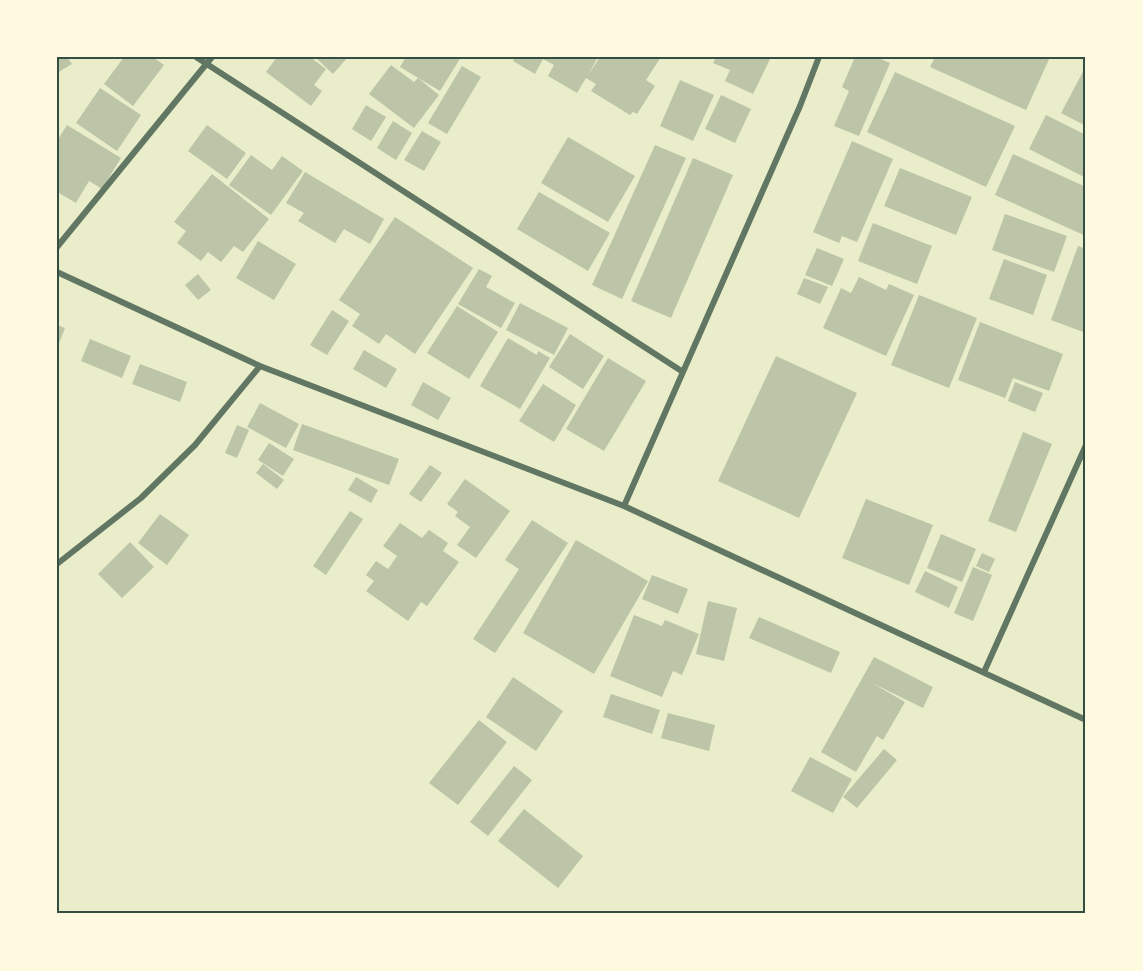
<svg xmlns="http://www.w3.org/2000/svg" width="1143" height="971" font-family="'Source Sans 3',sans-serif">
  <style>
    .building { fill: #bcc5a7 }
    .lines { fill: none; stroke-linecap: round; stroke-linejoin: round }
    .minor { stroke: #617663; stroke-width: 6 }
    .neatline { fill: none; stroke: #344e41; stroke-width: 2 }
  </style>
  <rect width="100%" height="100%" fill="#e9edc9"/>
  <path class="building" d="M 57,57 L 67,57 L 72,64 L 57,73 Z
    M 124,57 L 153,57 L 164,65 L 133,106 L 104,84 Z
    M 277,57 L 310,57 L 326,69 L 314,85 L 322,91 L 311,106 L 266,72 Z
    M 315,57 L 348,57 L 333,74 Z
    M 406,57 L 461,57 L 440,91 L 400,67 Z
    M 515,57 L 598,57 L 588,75 L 600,57 L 661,57 L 646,80 L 655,86 L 637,114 L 633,112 L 630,115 L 591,91 L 596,84 L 586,78 L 577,93 L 548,76 L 554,65 L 543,59 L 535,74 L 513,61 Z
    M 716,57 L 771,57 L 753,94 L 725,81 L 730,70 L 713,63 Z
    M 855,57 L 876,57 L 890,63 L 859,136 L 834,126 L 849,91 L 842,87 Z
    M 935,57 L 1050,57 L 1026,110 L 930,67 Z
    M 391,65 L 414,82 L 418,78 L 439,95 L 414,128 L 369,94 Z
    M 462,66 L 481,77 L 447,134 L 428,123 Z
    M 1086,66 L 1086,126 L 1061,113 Z
    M 895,72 L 1015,126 L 986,187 L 867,132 Z
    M 680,80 L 714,95 L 693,141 L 660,126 Z
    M 100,88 L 141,115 L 117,151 L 76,123 Z
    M 721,95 L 751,109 L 735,143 L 705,129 Z
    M 366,105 L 386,117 L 371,141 L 352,129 Z
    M 1046,115 L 1086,135 L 1086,178 L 1029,149 Z
    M 393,121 L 412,133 L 396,160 L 377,148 Z
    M 67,125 L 121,158 L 102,189 L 89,181 L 76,203 L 59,193 L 57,195 L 57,141 Z
    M 207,125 L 246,153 L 227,179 L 188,151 Z
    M 422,131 L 441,142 L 424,171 L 404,160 Z
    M 568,137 L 635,176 L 608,222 L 541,183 Z
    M 852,141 L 893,159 L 857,242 L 842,236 L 839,243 L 813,232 Z
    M 655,145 L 686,158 L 622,299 L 592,285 Z
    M 1013,154 L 1086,187 L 1086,236 L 995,195 Z
    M 251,155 L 272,170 L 282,156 L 303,171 L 271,215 L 229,185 Z
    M 693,158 L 733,175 L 671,318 L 631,301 Z
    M 900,168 L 972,197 L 956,235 L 884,206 Z
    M 305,172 L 384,219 L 370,244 L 344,229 L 335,243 L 298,221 L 304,213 L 286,203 Z
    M 212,174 L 269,219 L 243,252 L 234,246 L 221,262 L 208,252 L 201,261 L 177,243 L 186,231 L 174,222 Z
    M 539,192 L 610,233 L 588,271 L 517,229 Z
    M 1005,214 L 1067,236 L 1054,272 L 992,250 Z
    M 395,217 L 473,268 L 415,354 L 386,334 L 379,344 L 352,326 L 360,314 L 339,300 Z
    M 873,223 L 932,246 L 917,284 L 858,261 Z
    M 258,241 L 296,264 L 274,300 L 236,278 Z
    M 1078,246 L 1086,249 L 1086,333 L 1051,320 Z
    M 817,248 L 844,259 L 832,286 L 805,275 Z
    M 1004,259 L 1047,275 L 1033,315 L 989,299 Z
    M 479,269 L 492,276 L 486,287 L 515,303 L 501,328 L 458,304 Z
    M 198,274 L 211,290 L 198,300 L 185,285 Z
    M 859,277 L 886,290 L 889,284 L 914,295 L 886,356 L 823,328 L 841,288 L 851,293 Z
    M 804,278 L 828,287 L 820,304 L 797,294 Z
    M 919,295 L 977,318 L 949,388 L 891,365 Z
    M 520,303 L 568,328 L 554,355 L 506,330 Z
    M 457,306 L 498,332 L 469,379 L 427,353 Z
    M 332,310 L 349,321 L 327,355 L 310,345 Z
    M 980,322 L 1063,354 L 1049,391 L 1013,378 L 1005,398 L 958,380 Z
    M 57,325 L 65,328 L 57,348 Z
    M 570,334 L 604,356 L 583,389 L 549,367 Z
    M 508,338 L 537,355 L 538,351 L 550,358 L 520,409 L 480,386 Z
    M 90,339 L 131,356 L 122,378 L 81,361 Z
    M 364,350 L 397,369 L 386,388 L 353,369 Z
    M 776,356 L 857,393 L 799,518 L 718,481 Z
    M 608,358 L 646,381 L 604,451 L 566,429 Z
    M 140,364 L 187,382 L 180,402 L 132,384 Z
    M 423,382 L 451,398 L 438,420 L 411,405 Z
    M 1015,382 L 1043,393 L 1035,412 L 1008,401 Z
    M 543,384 L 576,405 L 554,442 L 519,421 Z
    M 260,403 L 299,424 L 286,448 L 247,427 Z
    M 302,424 L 399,459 L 389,485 L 293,450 Z
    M 237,425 L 249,430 L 237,458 L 225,453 Z
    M 1023,432 L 1052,444 L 1016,532 L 988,521 Z
    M 269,443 L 294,459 L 283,476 L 258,460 Z
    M 263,464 L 284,480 L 277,489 L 256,473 Z
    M 430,465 L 442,473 L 421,502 L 409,494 Z
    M 356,477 L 378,490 L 371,503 L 348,490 Z
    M 465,479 L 510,511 L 476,558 L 457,545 L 470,527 L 455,516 L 458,512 L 447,504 Z
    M 866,499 L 933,525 L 909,585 L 842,558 Z
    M 350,511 L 363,519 L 326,575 L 313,566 Z
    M 160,514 L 189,535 L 167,565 L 138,543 Z
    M 532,520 L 568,543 L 495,653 L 473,639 L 519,569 L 505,560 Z
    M 400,523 L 422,538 L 429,530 L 448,543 L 443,551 L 459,562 L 427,606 L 421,602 L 408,621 L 366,591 L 374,581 L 366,575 L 376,561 L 388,569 L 397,556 L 383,546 Z
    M 941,534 L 976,549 L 962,582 L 927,568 Z
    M 576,540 L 648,581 L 594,674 L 523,633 Z
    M 130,542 L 154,567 L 122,598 L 98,574 Z
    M 982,553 L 995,559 L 989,572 L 976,566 Z
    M 973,567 L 992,575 L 973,621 L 954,613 Z
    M 925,571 L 958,587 L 949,608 L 915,592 Z
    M 652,575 L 688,589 L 678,614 L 642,599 Z
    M 708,601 L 737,608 L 724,661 L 696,654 Z
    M 634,615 L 662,626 L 665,620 L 699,634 L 682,675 L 673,671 L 662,697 L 610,676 Z
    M 759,617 L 840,652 L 831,673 L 749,638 Z
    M 874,657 L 933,687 L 923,708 L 872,683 L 905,702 L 883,740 L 877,736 L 856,772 L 821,752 Z
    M 513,677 L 563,711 L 536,751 L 486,717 Z
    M 611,694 L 660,710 L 652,734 L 603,717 Z
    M 668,713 L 715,725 L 709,751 L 661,738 Z
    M 479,720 L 507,742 L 458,805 L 429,783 Z
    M 884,749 L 897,760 L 857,808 L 843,797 Z
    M 810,757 L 852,779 L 833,813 L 791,791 Z
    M 514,766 L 532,780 L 488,836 L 470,822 Z
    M 524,809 L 583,856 L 558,888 L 498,841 Z"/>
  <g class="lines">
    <path class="minor" d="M 196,57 L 683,372
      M 57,247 L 212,57
      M 57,272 L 260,366 L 624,506 L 1086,720
      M 624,506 L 800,106 L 819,57
      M 57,564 L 141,498 L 195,445 L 260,366
      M 984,672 L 1086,445"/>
  </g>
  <rect width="1143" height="971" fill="none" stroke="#fefae0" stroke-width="117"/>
  <rect x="58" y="58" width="1026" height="854" class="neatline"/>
</svg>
